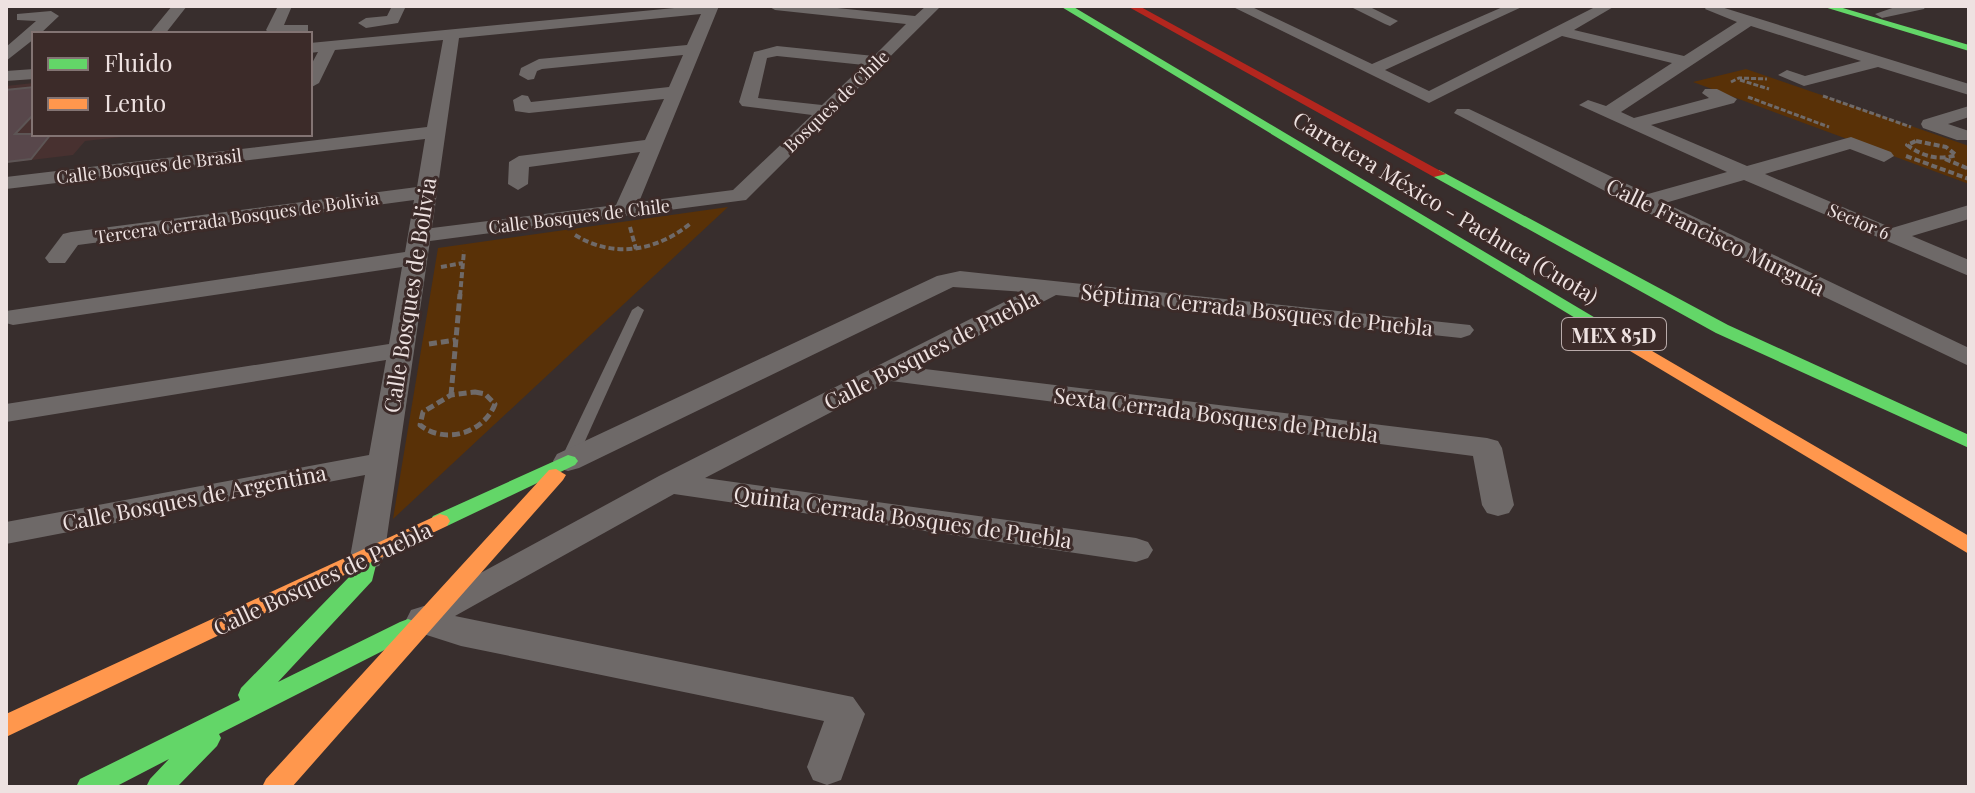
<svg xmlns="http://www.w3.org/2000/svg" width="1975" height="793" font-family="'Playfair Display',serif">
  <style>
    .built { fill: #483130 }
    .green { fill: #593107 }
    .building { fill: #58474b; stroke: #5d5555; stroke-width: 2 }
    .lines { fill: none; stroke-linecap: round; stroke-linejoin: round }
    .path-far2 { stroke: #6f6a69; stroke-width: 3; stroke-dasharray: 5 2; stroke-linecap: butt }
    .path-far1 { stroke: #6f6a69; stroke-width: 4; stroke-dasharray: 6 3; stroke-linecap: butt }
    .path { stroke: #6f6a69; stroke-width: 5; stroke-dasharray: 8 4; stroke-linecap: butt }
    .lane { fill: #6e6968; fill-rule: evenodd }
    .street { fill: #6e6968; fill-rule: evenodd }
    .fast { fill: #63d668; fill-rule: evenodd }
    .slow { fill: #ff974d; fill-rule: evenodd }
    .jam { fill: #b3261e; fill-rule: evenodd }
    .labels { text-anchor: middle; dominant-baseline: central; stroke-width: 6; stroke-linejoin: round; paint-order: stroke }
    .far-street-label { font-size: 18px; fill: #eee2e1; stroke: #3c2b29 }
    .shield { fill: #3c2b29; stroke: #b9abaa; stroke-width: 2 }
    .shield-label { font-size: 20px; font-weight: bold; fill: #eee2e1 }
    .street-label { font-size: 22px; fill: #eee2e1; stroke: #3c2b29 }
  </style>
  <rect width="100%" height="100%" fill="#382e2d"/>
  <path class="built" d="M 34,83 L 34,134 L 148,134 L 85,141 L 73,155 L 6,163 L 6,86 Z"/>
  <path class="green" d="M 1746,69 L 1969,146 L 1969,184 L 1693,82 Z
    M 728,207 L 393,519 L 438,248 Z"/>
  <path class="building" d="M 34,87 L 34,114 L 15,134 L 51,134 L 31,159 L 6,162 L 6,90 Z"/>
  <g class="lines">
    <path class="path-far2" d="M 1740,80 L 1769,89
      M 1731,82 L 1739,78 L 1767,79
      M 1823,96 L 1911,127
      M 1748,97 L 1829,127"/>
    <path class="path-far1" d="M 1916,141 L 1946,147 L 1956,155 C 1938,161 1922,156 1907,145 Z
      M 1906,156 L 1969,179
      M 1945,159 L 1969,169
      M 630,227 L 636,249
      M 575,235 C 614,259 657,251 691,223
      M 441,267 L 463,263
      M 460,296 L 464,251"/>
    <path class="path" d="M 429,344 L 456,340
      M 475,392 L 485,394 L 495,404 C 484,433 445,445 420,425 L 423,412 L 451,395 Z
      M 451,395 L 460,294"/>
    <path class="lane" d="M 638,306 L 644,310 L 576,461 L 568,466 L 563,464 L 560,461 L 632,310 Z"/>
    <path class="street" d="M 172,6 L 187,6 L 165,34 L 149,34 Z
      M 278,6 L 292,6 L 284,25 L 308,25 L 308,31 L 269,33 L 266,30 Z
      M 392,6 L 406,6 L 398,23 L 366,28 L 358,23 L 366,18 L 387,16 Z
      M 695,6 L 719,6 L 639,202 L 733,190 L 812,115 L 742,106 L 739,102 L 754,52 L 777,46 L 874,56 L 906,24 L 775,10 L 768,6 L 818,6 L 915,16 L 926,6 L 941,6 L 746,200 L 430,241 L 384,557 L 379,566 L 367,569 L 355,566 L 350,557 L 365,475 L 6,544 L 6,522 L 369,455 L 386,360 L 6,422 L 6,404 L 389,344 L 402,267 L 13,325 L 6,323 L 6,311 L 405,252 L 414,200 L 78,245 L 65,263 L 49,263 L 45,258 L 63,234 L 71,232 L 417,187 L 425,139 L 6,189 L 6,177 L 427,127 L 443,40 L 335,50 L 319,83 L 310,88 L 310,67 L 318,52 L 310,53 L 310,43 ZM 701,14 L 687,45 L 539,59 L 521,68 L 519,75 L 528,80 L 534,79 L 537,71 L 542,69 L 683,55 L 669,87 L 531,102 L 528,96 L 522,95 L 513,100 L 515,111 L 529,113 L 664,99 L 645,140 L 519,156 L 509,162 L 508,184 L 518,190 L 528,184 L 529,167 L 640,152 L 616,205 L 432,228 L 459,38 ZM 777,56 L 864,65 L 822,105 L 758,98 L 767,58 Z
      M 1231,6 L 1250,6 L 1372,64 L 1505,6 L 1524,6 L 1385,70 L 1429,91 L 1597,6 L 1615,6 L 1574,30 L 1684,56 L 1737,22 L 1705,9 L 1707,6 L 1718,6 L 1969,84 L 1969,95 L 1878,67 L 1804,86 L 1778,75 L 1787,70 L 1805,76 L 1861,61 L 1751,26 L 1621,112 L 1634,118 L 1709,98 L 1702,93 L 1705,89 L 1717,89 L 1737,99 L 1734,103 L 1651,125 L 1747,166 L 1851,137 L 1891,152 L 1894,156 L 1884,162 L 1850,149 L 1765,174 L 1892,228 L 1969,205 L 1969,219 L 1912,236 L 1969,260 L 1969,276 L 1744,180 L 1665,203 L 1969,348 L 1969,366 L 1636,207 L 1454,113 L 1457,109 L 1469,109 L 1648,194 L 1727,172 L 1579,105 L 1588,100 L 1606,106 L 1672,63 L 1562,36 L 1429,103 Z
      M 1349,6 L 1368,6 L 1398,21 L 1390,26 L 1385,24 Z
      M 1898,6 L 1926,6 L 1924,9 L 1882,18 L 1875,14 Z
      M 51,11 L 59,16 L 40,34 L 34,34 L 34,39 L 6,61 L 6,47 L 36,21 L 17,20 L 17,14 Z
      M 34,69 L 34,79 L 6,81 L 6,71 Z
      M 1969,106 L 1969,117 L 1948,124 L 1969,131 L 1969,140 L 1957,140 L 1923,128 L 1921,124 L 1923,120 Z
      M 960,271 L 1470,325 L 1474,330 L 1470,335 L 1461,338 L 1056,295 L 917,368 L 1487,438 L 1498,441 L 1502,448 L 1514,505 L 1509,513 L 1498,516 L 1487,513 L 1482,505 L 1473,456 L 891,381 L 705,478 L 1136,538 L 1148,542 L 1153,550 L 1148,558 L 1136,562 L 674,494 L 455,616 L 853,697 L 865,714 L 841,780 L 827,785 L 813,780 L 807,767 L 824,721 L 461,646 L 411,630 L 406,620 L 411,610 L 424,606 L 438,611 L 434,604 L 440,595 L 659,476 L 1024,292 L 953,287 L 579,468 L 568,471 L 557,468 L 553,461 L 557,454 L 937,276 Z"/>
    <path class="fast" d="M 1060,6 L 1072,6 L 1619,332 L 1611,337 L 1605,336 Z
      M 1821,6 L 1836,6 L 1969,45 L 1969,51 Z
      M 1439,170 L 1728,325 L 1969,435 L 1969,448 L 1716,333 L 1434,177 L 1434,171 Z
      M 568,455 L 575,457 L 578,461 L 575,465 L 447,526 L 433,526 L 430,521 L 433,516 Z
      M 367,549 L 375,552 L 378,557 L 372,581 L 278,682 L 400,622 L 408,619 L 416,622 L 420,628 L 416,634 L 219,734 L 221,738 L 217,746 L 177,787 L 146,787 L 150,779 L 169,759 L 115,787 L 76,787 L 80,779 L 240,700 L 238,695 L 241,688 L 354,572 L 359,552 Z"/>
    <path class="slow" d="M 1611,327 L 1969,536 L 1969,554 L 1605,336 L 1603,332 L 1605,328 Z
      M 556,469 L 566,475 L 563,480 L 292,787 L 262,787 L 266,779 L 549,470 Z
      M 440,514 L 447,516 L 450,521 L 447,526 L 6,737 L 6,714 Z"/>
    <path class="jam" d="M 1127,6 L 1139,6 L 1446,174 L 1434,177 Z"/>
  </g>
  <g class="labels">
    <g class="far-street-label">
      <text transform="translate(836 101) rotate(-44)">Bosques de Chile</text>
      <text transform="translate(149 166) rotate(-7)">Calle Bosques de Brasil</text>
      <text transform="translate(579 216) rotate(-7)">Calle Bosques de Chile</text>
      <text transform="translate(237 217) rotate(-8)">Tercera Cerrada Bosques de Bolivia</text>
      <text transform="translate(1859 221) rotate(23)">Sector 6</text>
    </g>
    <rect class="shield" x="1562" y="318" width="104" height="32" rx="6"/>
    <g class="shield-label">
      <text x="1614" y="334">MEX 85D</text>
    </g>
    <g class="street-label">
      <text transform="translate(1446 207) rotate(31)">Carretera México - Pachuca (Cuota)</text>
      <text transform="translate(1716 236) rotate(26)">Calle Francisco Murguía</text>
      <text transform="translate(409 295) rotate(-81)">Calle Bosques de Bolivia</text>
      <text transform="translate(1257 309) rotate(6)">Séptima Cerrada Bosques de Puebla</text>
      <text transform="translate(931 349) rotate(-27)">Calle Bosques de Puebla</text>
      <text transform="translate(1216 414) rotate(7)">Sexta Cerrada Bosques de Puebla</text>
      <text transform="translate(194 497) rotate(-11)">Calle Bosques de Argentina</text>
      <text transform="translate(903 516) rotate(8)">Quinta Cerrada Bosques de Puebla</text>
      <text transform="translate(322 578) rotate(-25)">Calle Bosques de Puebla</text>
    </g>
  </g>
  <rect width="1975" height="793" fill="none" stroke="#eee2e1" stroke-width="16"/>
  <rect x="32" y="32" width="280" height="104" fill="#3c2b29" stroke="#837473" stroke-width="2"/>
  <rect x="48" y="58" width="40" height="12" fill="#63d668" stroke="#837473" stroke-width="2"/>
  <text x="104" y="72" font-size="24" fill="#eee2e1">Fluido</text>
  <rect x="48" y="98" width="40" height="12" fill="#ff974d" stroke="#837473" stroke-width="2"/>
  <text x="104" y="112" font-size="24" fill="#eee2e1">Lento</text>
</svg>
